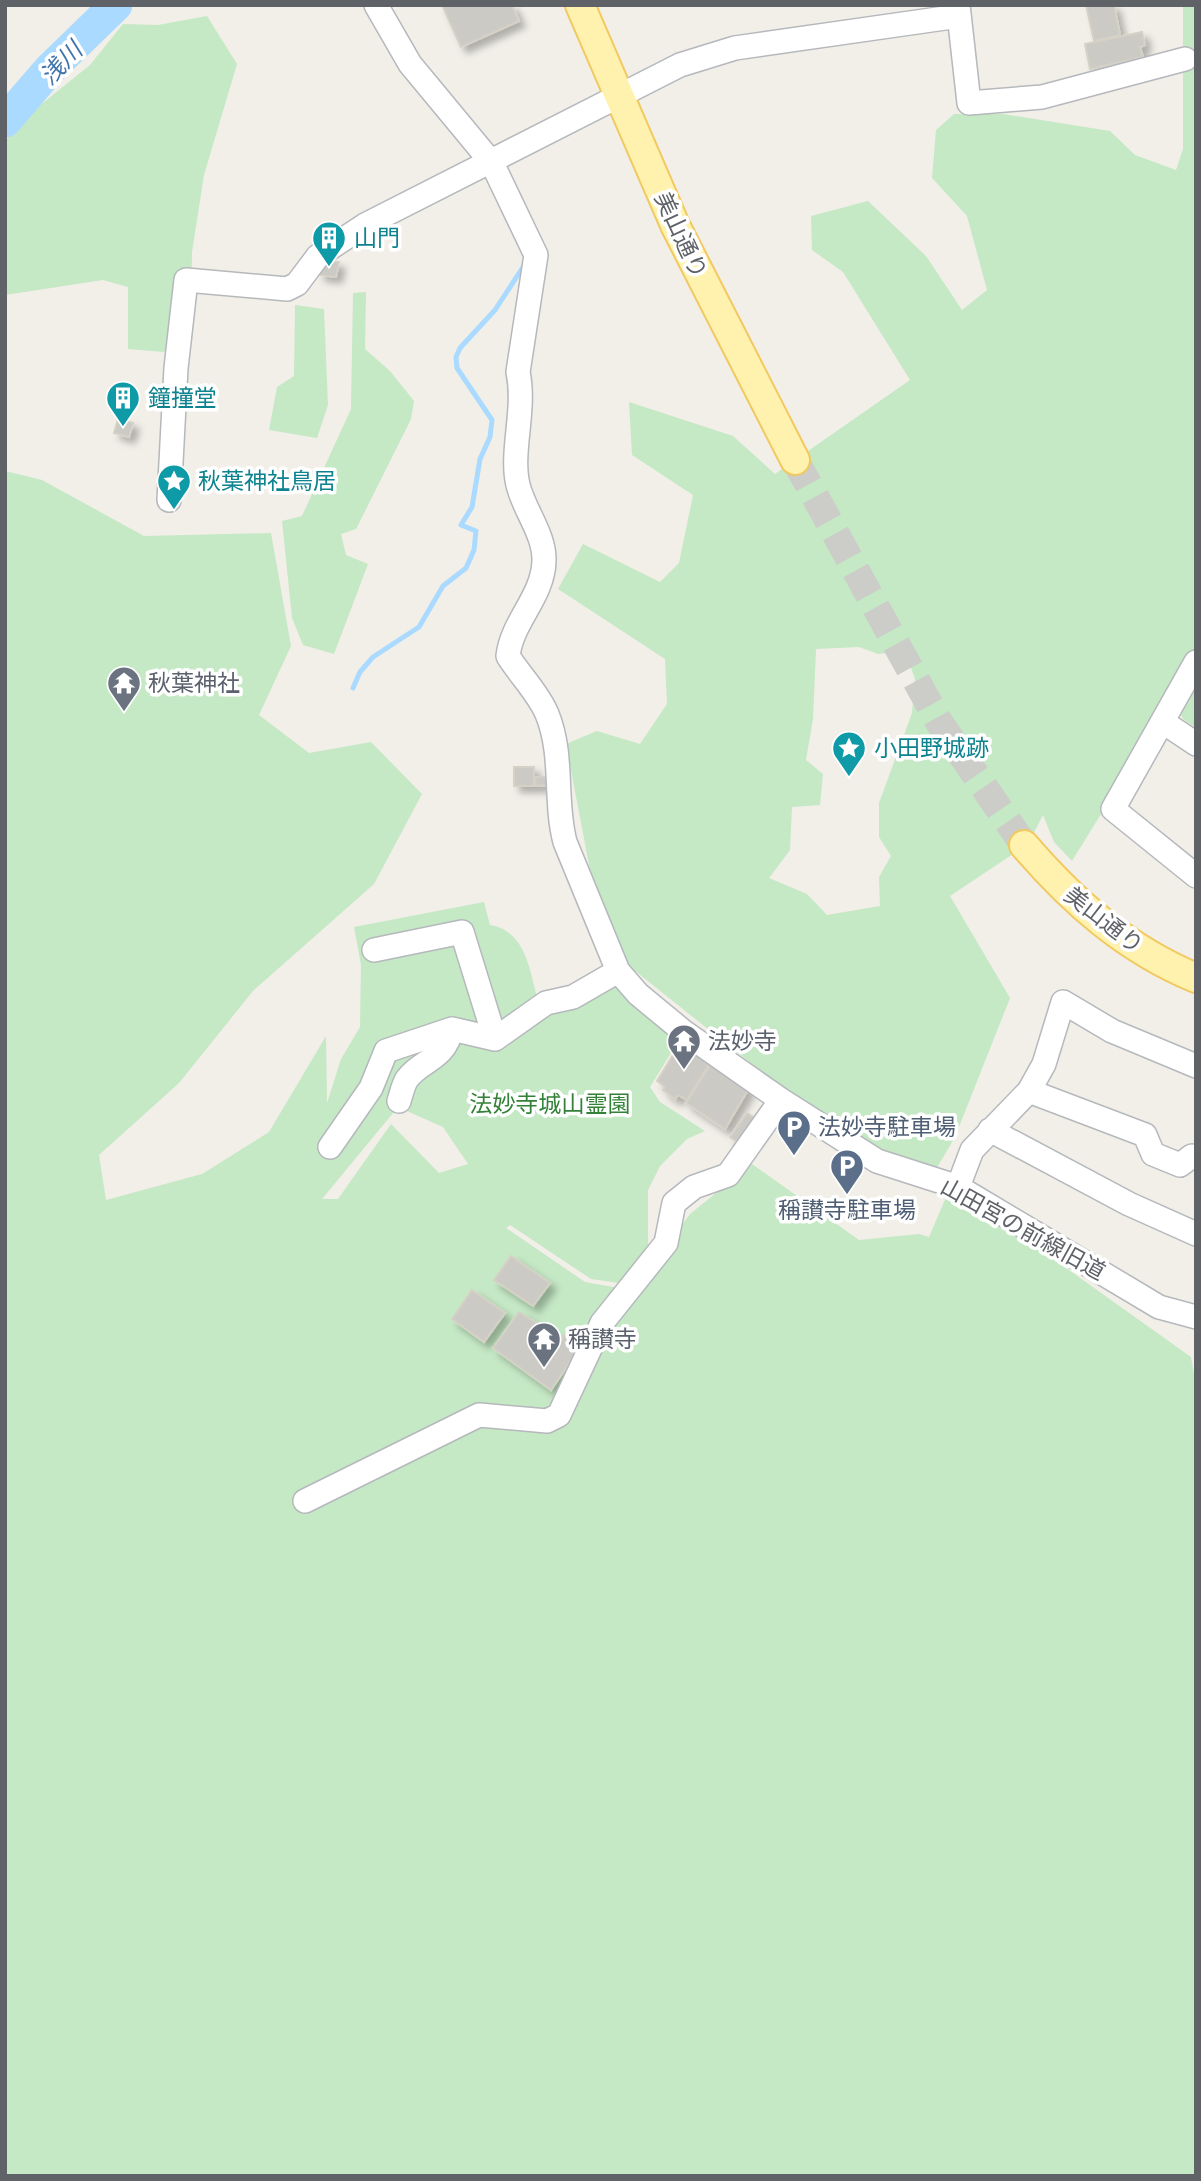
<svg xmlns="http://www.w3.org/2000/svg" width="1201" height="2181" font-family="Helvetica,'Noto Sans JP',sans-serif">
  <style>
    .green { fill: #c5e8c5; fill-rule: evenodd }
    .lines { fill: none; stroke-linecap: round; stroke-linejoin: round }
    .stream { stroke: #aadaff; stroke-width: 5 }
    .river { stroke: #aadaff; stroke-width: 33 }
    .building { fill: #cccac5; stroke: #d6d1c6; stroke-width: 2; filter: url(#shadow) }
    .major-tunnel { stroke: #ccccc8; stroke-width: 28; stroke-dasharray: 28 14; stroke-linecap: butt }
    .minor-casing { stroke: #b5b8bc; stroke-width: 26 }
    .major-casing { stroke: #f2c960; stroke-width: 32 }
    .minor { stroke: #fff; stroke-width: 23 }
    .major { stroke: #fff2af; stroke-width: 28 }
    .labels { text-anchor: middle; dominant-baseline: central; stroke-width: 7; stroke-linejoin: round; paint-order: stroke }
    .street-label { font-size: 23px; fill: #5f6368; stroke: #fff }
    .culture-label { font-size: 23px; fill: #0d838f; stroke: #fff; text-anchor: start }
    .worship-label { font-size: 23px; fill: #5b616d; stroke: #fff; text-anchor: start }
    .park-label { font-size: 23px; fill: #348238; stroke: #fff }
    .service-label { font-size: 23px; fill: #4e5e75; stroke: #fff; text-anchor: start }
    .water-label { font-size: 24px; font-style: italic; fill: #4174aa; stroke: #fff }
  </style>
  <defs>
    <filter id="shadow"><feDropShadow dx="6" dy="6" stdDeviation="3.5" flood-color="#0004"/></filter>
  </defs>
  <rect width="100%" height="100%" fill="#f1efe8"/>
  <path class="green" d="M 1183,5 L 1196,5 L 1196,662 L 1113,809 L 1101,814 L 1072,861 L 1054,842 L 1043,815 L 1028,844 L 950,896 L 1010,998 L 955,1137 L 935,1171 L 843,1137 L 619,958 L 593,886 L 566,744 L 597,731 L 640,744 L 667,704 L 665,659 L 558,589 L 583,544 L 660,582 L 679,563 L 693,495 L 632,455 L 629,402 L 733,436 L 775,474 L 910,380 L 843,272 L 812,250 L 811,216 L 868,201 L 926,256 L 962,310 L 987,290 L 967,216 L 932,178 L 936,130 L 954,114 L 1003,114 L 1110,131 L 1135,155 L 1176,170 L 1183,149 ZM 859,647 L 878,654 L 905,651 L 915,679 L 912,713 L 879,803 L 879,837 L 891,856 L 879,877 L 880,906 L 827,915 L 807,894 L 769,878 L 790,850 L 792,807 L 820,805 L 823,774 L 806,760 L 813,719 L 816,649 Z
    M 207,16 L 237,64 L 204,175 L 192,252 L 191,326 L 164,352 L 128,349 L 128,287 L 103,280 L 5,295 L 5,141 L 34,110 L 90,65 L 123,24 L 158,25 Z
    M 366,292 L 365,349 L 390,371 L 414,401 L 411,419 L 356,529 L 341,534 L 346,555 L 368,564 L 334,654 L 303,645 L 292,618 L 282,521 L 302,516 L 351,409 L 353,293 Z
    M 295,305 L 324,309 L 328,405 L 317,438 L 269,430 L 277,387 L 294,376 Z
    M 5,471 L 42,480 L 144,536 L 271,533 L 291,646 L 259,715 L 309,753 L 371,742 L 422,794 L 374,884 L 253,991 L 179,1083 L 99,1155 L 106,1200 L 202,1174 L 269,1132 L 326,1036 L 327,1103 L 341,1059 L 360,1027 L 361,965 L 354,927 L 484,902 L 490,925 C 525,931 529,967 537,997 L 618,971 L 684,1032 L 650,1087 L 660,1102 L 705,1131 L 687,1139 L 660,1166 L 648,1190 L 648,1247 L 619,1283 L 591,1279 L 510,1225 L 506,1228 L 585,1282 L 619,1288 L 630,1296 L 690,1214 L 752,1164 L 859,1240 L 919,1234 L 929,1237 L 947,1195 L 1045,1253 L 1191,1357 L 1196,1386 L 1196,2176 L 5,2176 ZM 398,1107 L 443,1127 L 468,1164 L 439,1173 L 391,1124 L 338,1199 L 322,1199 Z
    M 1196,679 L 1196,728 L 1183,719 L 1179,710 Z"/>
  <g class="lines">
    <path class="stream" d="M 353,688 L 360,672 L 373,657 L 419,627 L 443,586 L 466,568 L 474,550 L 476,531 L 461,525 L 472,507 L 480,459 L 490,437 L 492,420 L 457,368 L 456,357 L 460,348 L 495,310 L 525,264"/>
    <path class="river" d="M 5,121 L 50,69 L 116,5"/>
  </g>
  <path class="building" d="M 442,5 L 512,5 L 519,21 L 461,47 Z
    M 1086,5 L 1114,5 L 1120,35 L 1094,41 Z
    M 1142,32 L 1145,45 L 1140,47 L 1143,57 L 1090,69 L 1085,44 Z
    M 321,260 L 339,262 L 336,277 L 319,275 Z
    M 118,419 L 133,423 L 129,437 L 114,433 Z
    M 514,767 L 534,767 L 534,786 L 514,786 Z
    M 535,777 L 549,777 L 549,785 L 536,786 Z
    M 681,1042 L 711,1061 L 687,1100 L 678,1095 L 675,1099 L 663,1090 L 665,1087 L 657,1081 Z
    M 712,1062 L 749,1088 L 725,1129 L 686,1103 Z
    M 747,1113 L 755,1118 L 737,1142 L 730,1137 Z
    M 511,1256 L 550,1283 L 533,1306 L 494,1280 Z
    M 472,1290 L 505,1313 L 484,1342 L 452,1319 Z
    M 519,1312 L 562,1339 L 564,1335 L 581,1346 L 551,1390 L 493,1348 Z"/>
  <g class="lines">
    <path class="major-tunnel" d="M 795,460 L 939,722 L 1024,845"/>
    <g class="minor-casing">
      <path id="minor" d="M 376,5 L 410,64 L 492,163 L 536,255 L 518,372 C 526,410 510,452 518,485 C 524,510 545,535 544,561 C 543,597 512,621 508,656 C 519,674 539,694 547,714 C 564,755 554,801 565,842 L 618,971 L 638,994 L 684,1032 L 781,1100 L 877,1161 L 958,1187 L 1159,1307 L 1196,1317
        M 958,5 L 969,103 L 1042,97 L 1185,59
        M 169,500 L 176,368 L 186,280 L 287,289 L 297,284 L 318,256 L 365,225 L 680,65 L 735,48 L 959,16
        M 1196,662 L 1113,809 L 1196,876
        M 1163,722 L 1196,744
        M 374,950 L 462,932 L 495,1039
        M 1029,1091 L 1145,1135 L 1153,1154 L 1180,1165 L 1192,1156 L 1196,1157
        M 399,1101 C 401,1095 403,1085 407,1079 C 422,1059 444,1061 452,1029
        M 990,1130 L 1129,1204 L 1196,1234
        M 330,1147 L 371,1088 L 386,1051 L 452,1029 L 495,1039 L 546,1003 L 573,997 L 618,971
        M 958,1187 L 972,1150 L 1029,1091 L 1044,1064 L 1063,1002 L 1112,1031 L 1196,1066
        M 305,1501 L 479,1415 L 547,1421 L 559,1415 L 602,1323 L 666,1243 L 674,1203 L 694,1187 L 728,1175 L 781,1100"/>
    </g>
    <g class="major-casing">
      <path id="major" d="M 580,5 L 675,225 L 795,460
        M 1024,845 C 1073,902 1126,949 1196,978"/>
    </g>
    <use href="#minor" class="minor"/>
    <use href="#major" class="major"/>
  </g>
  <defs>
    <g id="building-pin" transform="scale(1.75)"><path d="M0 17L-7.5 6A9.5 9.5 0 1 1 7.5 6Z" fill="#0f9aa8" stroke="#fff"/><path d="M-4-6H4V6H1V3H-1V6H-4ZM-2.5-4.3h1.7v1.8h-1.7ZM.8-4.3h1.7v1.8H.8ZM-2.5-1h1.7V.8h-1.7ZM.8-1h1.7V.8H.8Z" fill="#fff"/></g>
    <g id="sight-pin" transform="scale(1.75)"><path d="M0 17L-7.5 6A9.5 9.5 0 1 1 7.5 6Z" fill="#0f9aa8" stroke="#fff"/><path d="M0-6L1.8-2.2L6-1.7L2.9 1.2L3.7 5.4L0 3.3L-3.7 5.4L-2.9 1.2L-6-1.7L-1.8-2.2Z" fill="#fff"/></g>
    <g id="temple-pin" transform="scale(1.75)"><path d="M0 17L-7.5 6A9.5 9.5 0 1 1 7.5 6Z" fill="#6b7280" stroke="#fff"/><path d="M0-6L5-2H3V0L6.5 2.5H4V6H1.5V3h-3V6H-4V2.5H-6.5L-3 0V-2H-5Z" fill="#fff"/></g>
    <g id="parking-pin" transform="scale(1.75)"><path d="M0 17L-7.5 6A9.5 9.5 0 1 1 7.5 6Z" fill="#5c6f8a" stroke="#fff"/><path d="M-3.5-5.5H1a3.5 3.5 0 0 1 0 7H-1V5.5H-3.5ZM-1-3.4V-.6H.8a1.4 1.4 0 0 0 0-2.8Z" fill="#fff"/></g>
  </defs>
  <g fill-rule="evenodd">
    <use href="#building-pin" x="329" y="238"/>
    <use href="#building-pin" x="123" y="398"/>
    <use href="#sight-pin" x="174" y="481"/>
    <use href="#temple-pin" x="124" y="683"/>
    <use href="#sight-pin" x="849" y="748"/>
    <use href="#temple-pin" x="684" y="1041"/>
    <use href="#parking-pin" x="794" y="1127"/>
    <use href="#parking-pin" x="847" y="1166"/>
    <use href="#temple-pin" x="544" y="1339"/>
  </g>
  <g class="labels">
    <g class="street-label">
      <text transform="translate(681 235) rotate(65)">美山通り</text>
      <text transform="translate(1104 920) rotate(38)">美山通り</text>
      <text transform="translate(1023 1229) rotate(29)">山田宮の前線旧道</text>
    </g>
    <g class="culture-label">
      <text x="354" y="238">山門</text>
      <text x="148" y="398">鐘撞堂</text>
      <text x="198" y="481">秋葉神社鳥居</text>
      <text x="874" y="748">小田野城跡</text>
    </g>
    <g class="worship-label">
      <text x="148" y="683">秋葉神社</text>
      <text x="708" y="1041">法妙寺</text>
      <text x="568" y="1339">稱讃寺</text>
    </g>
    <g class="park-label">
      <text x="550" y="1104">法妙寺城山霊園</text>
    </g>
    <g class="service-label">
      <text x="818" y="1127">法妙寺駐車場</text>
      <text x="847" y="1210" text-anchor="middle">稱讃寺駐車場</text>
    </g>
    <g class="water-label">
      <text transform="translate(61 63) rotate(-46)">浅川</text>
    </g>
  </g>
  <rect width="1201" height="2181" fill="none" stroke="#5f6368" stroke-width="14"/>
</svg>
